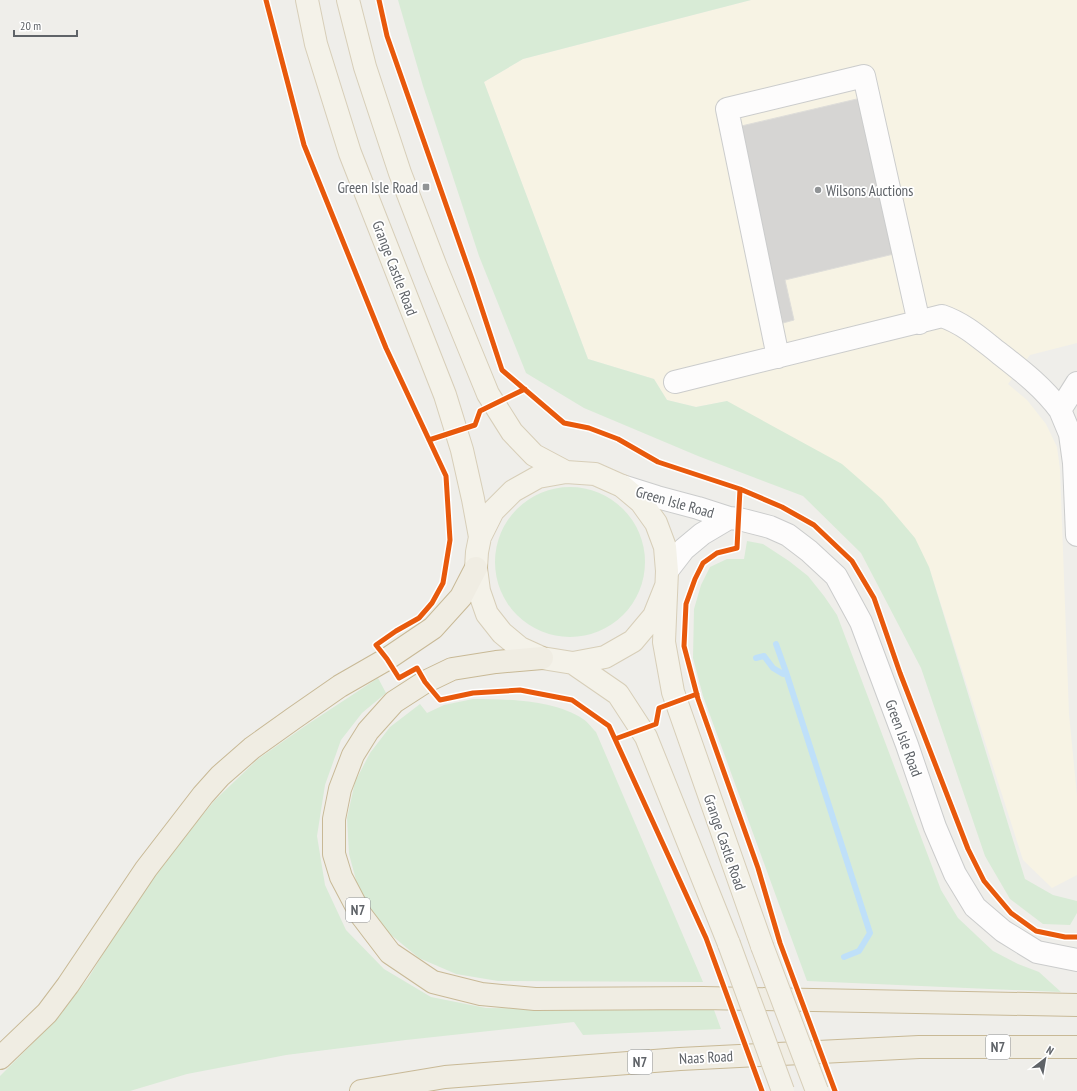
<svg xmlns="http://www.w3.org/2000/svg" width="1077" height="1091" font-family="'PT Sans Narrow',sans-serif">
  <style>
    .commercial { fill: #f7f3e4 }
    .green { fill: #d8ebd6 }
    .lines { fill: none; stroke-linecap: round; stroke-linejoin: round }
    .stream { stroke: #bfe0f9; stroke-width: 6 }
    .building { fill: #d6d5d3; stroke: #deddd9 }
    .minor-casing { stroke: #cbcccc; stroke-width: 24 }
    .major-casing { stroke: #d7ceb8; stroke-width: 24 }
    .highway-casing { stroke: #c8b996; stroke-width: 24 }
    .minor { stroke: #fdfcfc; stroke-width: 22 }
    .major { stroke: #f4f2e9; stroke-width: 22 }
    .highway { stroke: #f0ede3; stroke-width: 22 }
    .major-bridge-casing { stroke: #d7ceb8; stroke-width: 24; stroke-linecap: butt }
    .major-bridge { stroke: #f4f2e9; stroke-width: 22 }
    .cycleway-casing { stroke: #fff; stroke-width: 8 }
    .cycleway { stroke: #e8590c; stroke-width: 5 }
    .poi-dot { fill: #919496; stroke: #fff; stroke-width: 1.5 }
    .labels { text-anchor: middle; dominant-baseline: central; stroke-width: 3.5; stroke-linejoin: round; paint-order: stroke }
    .shield { fill: #fff; stroke: #8f9295; stroke-width: 1 }
    .shield-label { font-size: 14px; font-weight: bold; fill: #5f6368 }
    .poi-label { font-size: 15px; fill: #5f6368; stroke: #fff; text-anchor: end }
    .street-label { font-size: 15px; fill: #5f6368; stroke: #fff }
  </style>
  <rect width="100%" height="100%" fill="#efeeea"/>
  <path class="commercial" d="M 751,0 L 1077,0 L 1077,343 L 1030,355 L 1008,384 L 1027,400 L 1046,424 L 1057,447 L 1060,469 L 1069,714 L 1077,796 L 1077,875 L 1052,888 L 1023,860 L 929,567 L 727,401 L 696,407 L 667,400 L 654,379 L 588,359 L 484,82 L 523,59 Z"/>
  <path class="green" d="M 398,0 L 751,0 L 523,59 L 484,82 L 588,359 L 654,379 L 667,400 L 696,407 L 727,401 L 842,464 L 882,499 L 915,538 L 929,567 L 1025,879 L 1053,895 L 1077,901 L 1077,913 L 1070,925 L 1043,924 L 1010,899 L 985,856 L 921,668 L 861,553 L 803,496 L 698,456 L 584,408 L 526,373 L 479,256 L 423,86 Z
    M495 562a75 75 0 1 1 150 0a75 75 0 1 1-150 0Z
    M 747,541 L 763,544 L 789,561 L 808,576 L 824,596 L 837,615 L 941,890 L 958,918 L 993,951 L 1018,964 L 1039,972 L 1061,992 L 807,981 L 703,696 L 693,658 L 694,609 L 701,585 L 710,567 L 727,559 L 744,559 Z
    M 378,678 L 386,693 L 362,713 L 341,740 L 325,785 L 317,836 L 325,885 L 346,930 L 384,969 L 431,997 L 486,1008 L 714,1010 L 721,1029 L 583,1035 L 574,1022 L 406,1040 L 286,1055 L 187,1074 L 130,1091 L 0,1091 L 0,1076 L 53,1023 L 89,977 L 120,926 L 166,859 L 215,800 L 258,759 L 308,724 Z
    M 473,699 C 506,699 555,700 583,719 C 588,722 592,728 596,732 L 703,982 L 498,981 L 456,974 L 419,958 L 379,925 L 359,891 L 349,854 L 347,818 L 355,782 L 370,753 L 390,727 L 420,704 L 427,713 L 444,705 Z"/>
  <g class="lines">
    <path class="stream" d="M 776,644 L 786,672 L 870,933 L 859,951 L 844,957
      M 756,658 L 764,656 L 773,668 L 783,674 L 786,672"/>
  </g>
  <path class="building" d="M 861,98 L 898,253 L 785,280 L 794,320 L 783,323 L 737,127 Z"/>
  <g class="lines">
    <g class="minor-casing">
      <path id="minor" d="M 778,357 L 727,109 L 864,76 L 919,323
        M 675,382 L 942,316 C 965,324 981,339 999,353 C 1022,371 1043,387 1060,410
        M 1077,383 L 1060,410 L 1070,434 L 1074,463 L 1077,535
        M 622,486 L 657,497 L 698,508 L 729,518 L 739,519 L 770,527 L 788,535 L 809,551 L 836,576 L 861,622 L 907,745 L 935,827 L 955,874 L 975,907 L 1003,931 L 1037,952 L 1077,960
        M 667,571 L 684,549 L 702,534 L 729,518"/>
    </g>
    <g class="major-casing">
      <path id="major" d="M 307,0 L 316,44 L 350,153 L 445,395 L 462,450 L 473,499 L 480,537
        M 348,0 L 365,67 L 400,173 L 436,267 L 488,394 L 512,432 L 534,455 L 566,472
        M 666,586 L 654,616 L 633,641 L 605,657 L 573,663 L 542,658 L 520,648 L 502,633 L 487,614 L 479,591 L 476,568 L 477,552 L 480,537 L 493,511 L 513,491 L 538,477 L 566,472 L 595,474 L 622,486 L 641,502 L 656,523 L 665,547 L 667,571 L 664,642 L 673,692 L 762,946
        M 573,663 L 618,694 L 646,737 L 729,944"/>
    </g>
    <g class="highway-casing">
      <path id="highway" d="M 542,658 L 496,662 L 452,669 L 425,682 L 394,702 L 368,731 L 353,755 L 340,789 L 334,819 L 334,854 L 341,877 L 361,915 L 390,953 L 433,982 L 481,994 L 535,999 L 703,998 L 1077,1005
        M 0,1058 L 47,1013 L 68,985 L 146,869 L 203,795 L 220,776 L 252,748 L 294,718 L 340,686 L 387,659 L 433,628 L 461,597 L 476,568
        M 361,1091 L 445,1077 L 680,1059 L 919,1047 L 1077,1047"/>
    </g>
    <use href="#minor" class="minor"/>
    <use href="#major" class="major"/>
    <use href="#highway" class="highway"/>
    <g class="major-bridge-casing">
      <path id="major-bridge" d="M 729,944 L 783,1091
        M 762,946 L 817,1091"/>
    </g>
    <use href="#major-bridge" class="major-bridge"/>
    <g class="cycleway-casing">
      <path id="cycleway" d="M 266,0 L 304,145 L 386,348 L 446,476 L 450,540 L 443,583 L 432,603 L 419,618 L 396,631 L 376,645 L 387,659 L 399,678 L 417,668 L 425,682 L 440,700 L 473,693 L 520,690 L 572,700 L 609,726 L 706,938 L 762,1091
        M 379,0 L 387,36 L 472,279 L 502,370 L 564,423 L 589,428 L 618,439 L 658,462 L 740,489 L 782,507 L 814,525 L 852,561 L 874,598 L 900,673 L 968,849 L 984,881 L 1011,913 L 1036,931 L 1065,937 L 1077,937
        M 429,440 L 475,425 L 480,411 L 525,389
        M 740,489 L 737,548 L 717,553 L 703,563 L 695,579 L 686,604 L 684,646 L 698,699 L 758,868 L 780,943 L 835,1091
        M 615,739 L 656,724 L 659,708 L 697,694"/>
    </g>
    <use href="#cycleway" class="cycleway"/>
  </g>
  <g class="poi-dot">
    <rect x="422" y="183" width="8" height="8" rx="2"/>
    <circle cx="818" cy="190" r="4"/>
  </g>
  <g class="labels">
    <g class="shield">
      <rect x="346" y="898" width="24" height="24" rx="3"/>
      <rect x="986" y="1035" width="24" height="24" rx="3"/>
      <rect x="628" y="1050" width="24" height="24" rx="3"/>
    </g>
    <g class="shield-label">
      <text x="358" y="910">N7</text>
      <text x="998" y="1047">N7</text>
      <text x="640" y="1062">N7</text>
    </g>
    <g class="poi-label">
      <text x="418" y="187">Green Isle Road</text>
      <text x="826" y="190" text-anchor="start">Wilsons Auctions</text>
    </g>
    <g class="street-label">
      <text transform="translate(395 268) rotate(69)">Grange Castle Road</text>
      <text transform="translate(675 502) rotate(16)">Green Isle Road</text>
      <text transform="translate(904 738) rotate(70)">Green Isle Road</text>
      <text transform="translate(725 842) rotate(71)">Grange Castle Road</text>
      <text transform="translate(706 1057) rotate(-3)">Naas Road</text>
    </g>
  </g>
  <g transform="translate(1045 1059) rotate(31)" stroke="#ffffff" stroke-width="3" paint-order="stroke">
  <path d="M0-3L7 15L0 10L-7 15Z" fill="#5f6368"/>
  <text y="-6" font-size="11" font-weight="bold" text-anchor="middle" fill="#5f6368">N</text>
  </g>
  <path d="M14 30v6h63v-6" fill="none" stroke="#5f6368" stroke-width="2"/>
  <text x="20" y="30" font-size="12" fill="#5f6368" stroke="#ffffff" stroke-width="3" paint-order="stroke">20 m</text>
</svg>
